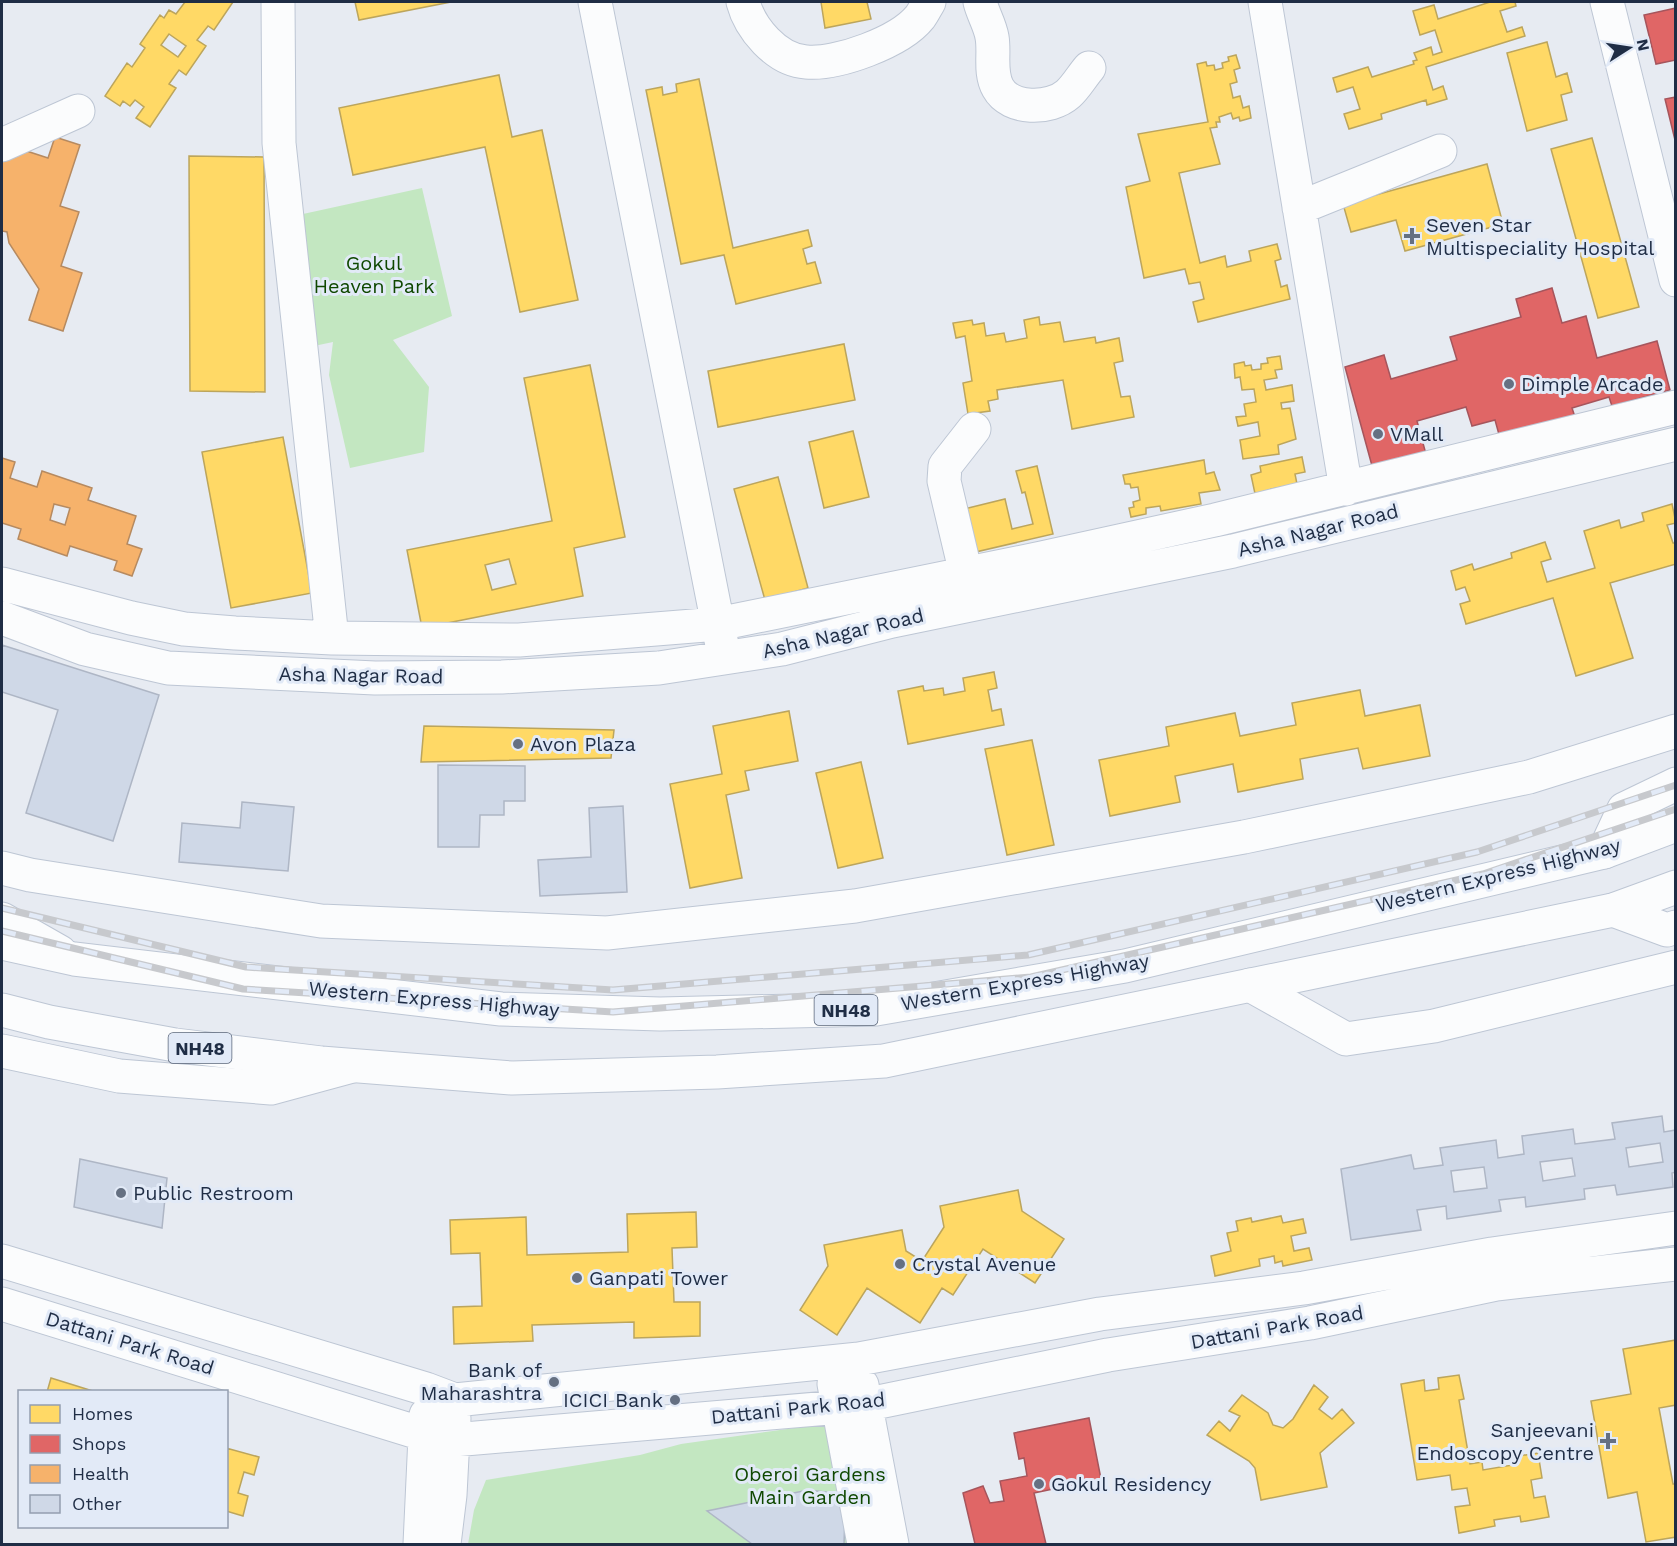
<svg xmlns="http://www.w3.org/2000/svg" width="1677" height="1546" font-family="'Work Sans',sans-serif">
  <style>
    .green { fill: #c3e7c1 }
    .homes { fill: #ffd966; stroke: #bca55c; stroke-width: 1.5; fill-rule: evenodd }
    .shops { fill: #e06666; stroke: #a6555c; stroke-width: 1.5 }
    .health { fill: #f6b26b; stroke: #b68a60; stroke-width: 1.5; fill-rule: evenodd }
    .building { fill: #cfd8e7; stroke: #aeb6c5; stroke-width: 1.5; fill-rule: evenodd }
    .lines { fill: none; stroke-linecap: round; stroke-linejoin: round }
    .minor-casing { stroke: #bdc6d4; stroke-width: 35 }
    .major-casing { stroke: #bdc6d4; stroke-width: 35 }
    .highway-casing { stroke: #bdc6d4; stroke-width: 35 }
    .minor { stroke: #fbfcfd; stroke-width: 33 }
    .major { stroke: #fbfcfd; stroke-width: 33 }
    .highway { stroke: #fbfcfd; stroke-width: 33 }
    .rail-casing { stroke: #c7c9cd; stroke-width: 7 }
    .rail { stroke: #e2eaf7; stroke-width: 4.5; stroke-dasharray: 14; stroke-linecap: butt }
    .poi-dot { fill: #657082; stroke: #e2eaf7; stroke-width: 2 }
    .labels { text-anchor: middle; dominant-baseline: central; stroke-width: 6; stroke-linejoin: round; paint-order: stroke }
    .shield { fill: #e2eaf7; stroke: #5a667a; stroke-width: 1.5 }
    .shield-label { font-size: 18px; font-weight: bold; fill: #1f2d45 }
    .poi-label { font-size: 20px; fill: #1f2d45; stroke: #e2eaf7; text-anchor: start }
    .park-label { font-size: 20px; fill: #0f4800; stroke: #e2eaf7 }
    .street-label { font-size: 20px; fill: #1f2d45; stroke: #e2eaf7 }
  </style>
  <rect width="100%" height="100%" fill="#e7ebf2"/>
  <path class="green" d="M 422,188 L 452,316 L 393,340 L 429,387 L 424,452 L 350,468 L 329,375 L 333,342 L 314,346 L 303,214 Z
    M 859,1419 L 886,1544 L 468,1544 L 474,1510 L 486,1480 L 640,1455 L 681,1444 Z"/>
  <path class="homes" d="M 185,2 L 233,2 L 214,30 L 208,26 L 197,40 L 206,46 L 186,75 L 179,70 L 169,84 L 176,88 L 150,127 L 136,118 L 144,107 L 135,100 L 130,106 L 123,101 L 120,106 L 105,96 L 127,63 L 132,67 L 145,48 L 140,44 L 160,15 L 164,18 L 169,10 L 176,14 ZM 169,34 L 186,46 L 178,57 L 161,45 Z
    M 355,2 L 451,2 L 359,20 Z
    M 821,2 L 867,2 L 871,19 L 825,28 Z
    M 1490,2 L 1515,2 L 1516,6 L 1500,11 L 1507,32 L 1522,27 L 1525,36 L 1426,67 L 1433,90 L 1443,86 L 1447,99 L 1427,105 L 1426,100 L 1381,114 L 1382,119 L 1349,129 L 1344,114 L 1360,109 L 1353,87 L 1337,92 L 1333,78 L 1368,67 L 1372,77 L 1414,64 L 1413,61 L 1417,60 L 1414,53 L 1431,47 L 1433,55 L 1442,52 L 1435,30 L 1420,35 L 1413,11 L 1434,5 L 1438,19 Z
    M 1547,42 L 1556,77 L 1567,73 L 1572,92 L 1561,95 L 1567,120 L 1527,131 L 1507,53 Z
    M 1236,55 L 1240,68 L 1234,70 L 1237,82 L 1230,84 L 1233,98 L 1240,96 L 1243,108 L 1249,106 L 1251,118 L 1240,121 L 1239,117 L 1233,119 L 1231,113 L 1219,117 L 1220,122 L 1216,122 L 1217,127 L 1210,128 L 1220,164 L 1179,173 L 1200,263 L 1225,256 L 1227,267 L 1251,261 L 1249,251 L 1277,244 L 1281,259 L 1275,261 L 1281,287 L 1287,285 L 1290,299 L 1198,322 L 1193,302 L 1204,299 L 1200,282 L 1189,284 L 1185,269 L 1144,278 L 1126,187 L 1150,181 L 1138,134 L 1208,122 L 1197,64 L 1206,62 L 1207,66 L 1214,65 L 1215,70 L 1223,68 L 1222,63 L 1229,61 L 1228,57 Z
    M 499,75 L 512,137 L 542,130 L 578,300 L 520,312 L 485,147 L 353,175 L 339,108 Z
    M 699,79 L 733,248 L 808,230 L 812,246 L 803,249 L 807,264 L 815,262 L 821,283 L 736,304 L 724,255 L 681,264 L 646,90 L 662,87 L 663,95 L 677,92 L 676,84 Z
    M 1592,138 L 1639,307 L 1598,318 L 1551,149 Z
    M 189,156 L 264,157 L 265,392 L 190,391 Z
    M 1487,164 L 1503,224 L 1405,251 L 1396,220 L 1351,232 L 1343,204 Z
    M 1039,317 L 1040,325 L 1060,322 L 1064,342 L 1095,337 L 1096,343 L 1119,338 L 1123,361 L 1114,363 L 1121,397 L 1130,396 L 1134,417 L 1072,429 L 1063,380 L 997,390 L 998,399 L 988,401 L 990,411 L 968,414 L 963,383 L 972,381 L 965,336 L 956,338 L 953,323 L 972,320 L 973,325 L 984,323 L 986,336 L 1004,333 L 1006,342 L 1027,338 L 1024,320 Z
    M 844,344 L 855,400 L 718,427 L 708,371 Z
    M 1280,356 L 1282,369 L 1275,370 L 1277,378 L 1264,380 L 1266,390 L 1292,385 L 1294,401 L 1281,403 L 1282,409 L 1290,408 L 1296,439 L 1278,445 L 1279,454 L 1243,459 L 1240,440 L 1260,436 L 1258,422 L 1238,426 L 1236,417 L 1246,416 L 1244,404 L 1256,402 L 1254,389 L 1242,390 L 1240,377 L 1235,378 L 1234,364 L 1244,362 L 1245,366 L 1251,365 L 1252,370 L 1261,369 L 1261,364 L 1268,363 L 1267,358 Z
    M 590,365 L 625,537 L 574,548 L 583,596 L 422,628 L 407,550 L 552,521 L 524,378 ZM 509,559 L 516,584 L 492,590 L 485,565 Z
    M 853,431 L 869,497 L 824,508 L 809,442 Z
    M 283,437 L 312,593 L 231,608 L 202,452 Z
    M 1302,457 L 1305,472 L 1295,474 L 1299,494 L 1282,487 L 1271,489 L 1273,496 L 1257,503 L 1251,475 L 1261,472 L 1260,466 Z
    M 1204,460 L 1206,474 L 1214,472 L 1220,490 L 1199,493 L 1201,504 L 1161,511 L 1160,506 L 1146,508 L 1146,514 L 1131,517 L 1129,508 L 1134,507 L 1133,502 L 1140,500 L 1138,487 L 1131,488 L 1130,484 L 1125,484 L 1123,475 Z
    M 1037,466 L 1053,534 L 967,554 L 956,511 L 1005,499 L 1012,529 L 1033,524 L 1025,492 L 1022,493 L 1016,471 Z
    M 778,477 L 808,588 L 765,600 L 734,489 Z
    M 1672,504 L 1676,523 L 1667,525 L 1673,543 L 1676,543 L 1676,564 L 1610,583 L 1633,658 L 1576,676 L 1553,598 L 1466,624 L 1460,604 L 1470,601 L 1465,587 L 1456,590 L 1451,571 L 1472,564 L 1474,570 L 1512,558 L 1511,553 L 1545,542 L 1551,559 L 1541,562 L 1547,582 L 1595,568 L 1584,531 L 1619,520 L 1621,528 L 1644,521 L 1642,513 Z
    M 994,672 L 997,688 L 988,690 L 992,711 L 1001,709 L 1004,725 L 908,744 L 898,691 L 923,686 L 924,691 L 943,688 L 944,695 L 965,691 L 963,678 Z
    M 1360,690 L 1365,716 L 1420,705 L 1430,756 L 1363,769 L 1358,748 L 1300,759 L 1303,779 L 1238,792 L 1233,764 L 1175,776 L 1180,802 L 1110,816 L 1099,760 L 1169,746 L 1166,727 L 1235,713 L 1240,736 L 1296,725 L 1292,703 Z
    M 789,711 L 798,761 L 745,771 L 749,790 L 726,795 L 742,878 L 690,888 L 670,784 L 722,774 L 713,726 Z
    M 424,726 L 614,730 L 611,758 L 421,762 Z
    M 1032,740 L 1054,845 L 1007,855 L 985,749 Z
    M 861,762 L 883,858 L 838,868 L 816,773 Z
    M 1018,1190 L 1022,1211 L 1064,1239 L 1035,1283 L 983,1249 L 953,1295 L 942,1288 L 920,1323 L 867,1288 L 837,1335 L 800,1310 L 828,1266 L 824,1245 L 902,1230 L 906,1251 L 922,1261 L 944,1227 L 940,1206 Z
    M 696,1212 L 697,1247 L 672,1248 L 674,1302 L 700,1302 L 700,1336 L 634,1338 L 634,1322 L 532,1325 L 533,1341 L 454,1344 L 453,1307 L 482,1306 L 480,1253 L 451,1254 L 450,1220 L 526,1217 L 527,1255 L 628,1252 L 627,1214 Z
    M 1281,1216 L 1283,1223 L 1303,1219 L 1306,1233 L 1291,1236 L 1294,1251 L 1309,1248 L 1312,1260 L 1283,1266 L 1282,1261 L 1275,1263 L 1274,1256 L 1259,1259 L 1260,1266 L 1215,1276 L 1211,1256 L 1231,1251 L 1227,1233 L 1238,1231 L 1236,1221 L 1251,1218 L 1252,1222 Z
    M 1676,1340 L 1676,1405 L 1659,1408 L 1673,1484 L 1676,1484 L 1676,1537 L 1646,1542 L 1637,1492 L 1608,1498 L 1591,1401 L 1631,1394 L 1623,1349 Z
    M 1459,1375 L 1464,1399 L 1459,1400 L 1470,1464 L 1482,1462 L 1483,1470 L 1513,1465 L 1512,1457 L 1538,1453 L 1542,1478 L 1531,1480 L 1534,1498 L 1545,1496 L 1549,1517 L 1521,1522 L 1520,1516 L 1494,1520 L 1495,1526 L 1459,1533 L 1455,1507 L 1470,1505 L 1467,1488 L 1452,1490 L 1450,1475 L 1417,1480 L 1401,1384 L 1424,1380 L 1425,1391 L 1439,1389 L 1438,1378 Z
    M 51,1378 L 96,1392 L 47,1392 Z
    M 1314,1385 L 1328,1397 L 1319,1409 L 1332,1419 L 1342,1409 L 1354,1423 L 1320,1453 L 1327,1487 L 1261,1500 L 1255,1468 L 1249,1461 L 1207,1435 L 1219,1421 L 1230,1431 L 1240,1416 L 1229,1411 L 1242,1395 L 1268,1413 L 1273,1425 L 1283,1428 L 1293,1419 Z
    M 226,1448 L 259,1457 L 254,1475 L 244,1472 L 238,1493 L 248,1496 L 243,1516 L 226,1511 Z"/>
  <path class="shops" d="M 1676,8 L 1676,60 L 1656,64 L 1644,15 Z
    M 1676,97 L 1676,144 L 1665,99 Z
    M 1552,288 L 1562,323 L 1586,316 L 1597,358 L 1657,341 L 1670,390 L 1612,406 L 1609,397 L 1572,408 L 1575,417 L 1500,438 L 1495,420 L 1472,426 L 1466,407 L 1417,421 L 1427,458 L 1374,473 L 1345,367 L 1384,355 L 1391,379 L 1457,360 L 1450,337 L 1521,317 L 1516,299 Z
    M 1089,1418 L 1101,1479 L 1034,1493 L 1046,1544 L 975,1544 L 963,1493 L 983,1486 L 990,1503 L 1004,1501 L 1000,1481 L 1027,1476 L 1024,1458 L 1019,1459 L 1014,1433 Z"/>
  <path class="health" d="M 55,137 L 80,145 L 60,206 L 79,212 L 61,266 L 82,273 L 63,331 L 29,320 L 39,289 L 9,243 L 7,232 L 2,231 L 2,156 L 5,144 L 48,158 Z
    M 2,458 L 15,462 L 10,478 L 37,487 L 42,471 L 92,488 L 88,500 L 136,516 L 127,544 L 142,549 L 132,576 L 114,570 L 117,561 L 70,546 L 67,556 L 18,539 L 21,529 L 2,523 ZM 54,504 L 70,508 L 65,525 L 50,520 Z"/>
  <path class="building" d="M 2,645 L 159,695 L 113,841 L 26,813 L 58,710 L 2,692 Z
    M 438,765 L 525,766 L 525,801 L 504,801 L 504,815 L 480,815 L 479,847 L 438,847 Z
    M 242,802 L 294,807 L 288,871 L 179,862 L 182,823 L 240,828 Z
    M 623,806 L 627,892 L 540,896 L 538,860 L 591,857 L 589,808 Z
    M 1662,1116 L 1664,1132 L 1676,1130 L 1676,1172 L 1672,1173 L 1673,1187 L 1617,1195 L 1615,1185 L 1584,1189 L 1585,1199 L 1526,1207 L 1525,1197 L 1499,1200 L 1501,1211 L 1447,1219 L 1446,1206 L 1417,1210 L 1421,1230 L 1351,1240 L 1341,1169 L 1411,1155 L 1414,1169 L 1443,1165 L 1440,1148 L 1496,1140 L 1498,1158 L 1524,1154 L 1522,1136 L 1573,1129 L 1575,1144 L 1615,1139 L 1612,1123 ZM 1660,1143 L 1663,1162 L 1629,1167 L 1626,1148 ZM 1572,1158 L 1575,1176 L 1543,1181 L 1540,1162 ZM 1484,1167 L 1487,1188 L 1454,1192 L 1451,1171 Z
    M 80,1159 L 167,1178 L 162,1228 L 74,1207 Z
    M 808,1490 L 833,1493 L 845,1515 L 844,1544 L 752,1544 L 707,1511 Z"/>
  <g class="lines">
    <g class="minor-casing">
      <path id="minor" d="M 278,2 L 279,143 L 332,638
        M 595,2 L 722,645
        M 743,2 C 750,28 776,60 806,62 C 837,65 900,42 920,17 C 923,13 926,7 929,2
        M 980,2 C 983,14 990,25 992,37 C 995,53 989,72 998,88 C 1010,110 1050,110 1068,94 C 1076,87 1082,76 1089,68
        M 1265,2 L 1346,489
        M 1607,2 L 1676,280
        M 2,145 L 78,111
        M 1299,208 L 1440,151
        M 966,574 L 944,481 L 945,466 L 974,429
        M 2,584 L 131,618 L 184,629 L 235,633 L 332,638 L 519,640 L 718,624 L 1042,558 L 1215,520 L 1676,407
        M 2,618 L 85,649 L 168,668 L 375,678 L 502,677 L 659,668 L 782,649 L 892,621 L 1233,551 L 1676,444
        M 2,868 L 30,875 L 321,921 L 607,933 L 855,906 L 1244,837 L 1529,777 L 1676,731
        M 1250,985 L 1346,1039 L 1434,1026 L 1676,967
        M 2,1261 L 426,1389 L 455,1400 L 859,1359 L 1100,1314 L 1304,1288 L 1492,1254 L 1676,1228
        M 2,1304 L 426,1435 L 453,1440 L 864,1405 L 1108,1355 L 1310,1323 L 1496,1284 L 1676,1264
        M 834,1384 L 864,1544
        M 862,1385 L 892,1544
        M 420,1544 L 426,1415
        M 444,1544 L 450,1495 L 454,1418"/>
    </g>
    <g class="major-casing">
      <path id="major" d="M 1604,852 L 1624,809 L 1676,784
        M 1613,910 L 1667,930 L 1676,927
        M 2,919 L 60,952
        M 2,1051 L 119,1076 L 271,1088 L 352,1066"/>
    </g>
    <g class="highway-casing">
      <path id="highway" d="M 2,943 L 74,959 L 501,1009 L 660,1014 L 876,1009 L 1125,966 L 1604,852 L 1676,825
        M 2,1010 L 49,1022 L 175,1045 L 321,1063 L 512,1078 L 717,1072 L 884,1061 L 1613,910 L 1676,887"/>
    </g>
    <use href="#minor" class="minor"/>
    <use href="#major" class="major"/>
    <use href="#highway" class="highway"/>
    <g class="rail-casing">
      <path id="rail" d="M 2,908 L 246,967 L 613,990 L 1028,955 L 1477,852 L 1676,785
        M 2,931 L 243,989 L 613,1012 L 1031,977 L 1483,874 L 1676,809"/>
    </g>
    <use href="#rail" class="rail"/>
  </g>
  <g class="poi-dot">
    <path d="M1409 227h6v6h6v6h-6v6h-6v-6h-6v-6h6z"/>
    <circle cx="1509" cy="384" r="6"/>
    <circle cx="1378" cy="434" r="6"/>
    <circle cx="518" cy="744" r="6"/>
    <circle cx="121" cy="1193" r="6"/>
    <circle cx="900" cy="1264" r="6"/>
    <circle cx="577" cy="1278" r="6"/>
    <circle cx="554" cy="1382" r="6"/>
    <circle cx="675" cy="1400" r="6"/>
    <path d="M1605 1432h6v6h6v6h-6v6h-6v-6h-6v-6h6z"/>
    <circle cx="1039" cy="1484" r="6"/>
  </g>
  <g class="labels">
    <g class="shield">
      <rect x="814.5" y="995" width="63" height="30" rx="4.5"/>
      <rect x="168.5" y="1033" width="63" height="30" rx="4.5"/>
    </g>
    <g class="shield-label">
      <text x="846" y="1010">NH48</text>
      <text x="200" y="1048">NH48</text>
    </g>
    <g class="poi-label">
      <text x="1426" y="225">Seven Star<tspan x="1426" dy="23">Multispeciality Hospital</tspan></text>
      <text x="1521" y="384">Dimple Arcade</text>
      <text x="1390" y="434">VMall</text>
      <text x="530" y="744">Avon Plaza</text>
      <text x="133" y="1193">Public Restroom</text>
      <text x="912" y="1264">Crystal Avenue</text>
      <text x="589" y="1278">Ganpati Tower</text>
      <text x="542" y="1370" text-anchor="end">Bank of<tspan x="542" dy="23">Maharashtra</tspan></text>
      <text x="663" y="1400" text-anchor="end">ICICI Bank</text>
      <text x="1594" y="1430" text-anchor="end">Sanjeevani<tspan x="1594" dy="23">Endoscopy Centre</tspan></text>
      <text x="1051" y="1484">Gokul Residency</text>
    </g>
    <g class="park-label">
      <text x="374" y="263">Gokul<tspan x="374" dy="23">Heaven Park</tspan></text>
      <text x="810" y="1474">Oberoi Gardens<tspan x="810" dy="23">Main Garden</tspan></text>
    </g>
    <g class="street-label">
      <text transform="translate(1318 530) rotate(-14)">Asha Nagar Road</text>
      <text transform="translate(843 633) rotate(-13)">Asha Nagar Road</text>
      <text transform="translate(361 675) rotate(1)">Asha Nagar Road</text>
      <text transform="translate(1498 875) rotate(-14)">Western Express Highway</text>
      <text transform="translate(1025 982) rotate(-10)">Western Express Highway</text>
      <text transform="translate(434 999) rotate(5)">Western Express Highway</text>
      <text transform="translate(1277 1327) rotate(-10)">Dattani Park Road</text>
      <text transform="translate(130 1343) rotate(17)">Dattani Park Road</text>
      <text transform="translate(798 1408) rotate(-6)">Dattani Park Road</text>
    </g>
  </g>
  <rect width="1677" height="1546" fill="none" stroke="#1f2d45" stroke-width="6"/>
  <rect x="18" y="1390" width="210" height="138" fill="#e2eaf7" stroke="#949eb0" stroke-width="1.5"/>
  <rect x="30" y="1405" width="30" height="18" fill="#ffd966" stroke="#949eb0" stroke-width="1.5"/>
  <text x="72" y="1420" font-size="18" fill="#1f2d45">Homes</text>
  <rect x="30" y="1435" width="30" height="18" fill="#e06666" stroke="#949eb0" stroke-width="1.5"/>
  <text x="72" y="1450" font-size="18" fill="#1f2d45">Shops</text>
  <rect x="30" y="1465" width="30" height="18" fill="#f6b26b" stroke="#949eb0" stroke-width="1.5"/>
  <text x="72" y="1480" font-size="18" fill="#1f2d45">Health</text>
  <rect x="30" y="1495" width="30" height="18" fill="#cfd8e7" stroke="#949eb0" stroke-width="1.5"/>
  <text x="72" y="1510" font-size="18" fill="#1f2d45">Other</text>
  <g transform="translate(1629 48) rotate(78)" stroke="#e2eaf7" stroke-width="4.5" paint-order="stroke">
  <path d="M0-4.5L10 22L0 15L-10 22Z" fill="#1f2d45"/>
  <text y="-9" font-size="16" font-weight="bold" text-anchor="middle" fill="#1f2d45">N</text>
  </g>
</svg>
